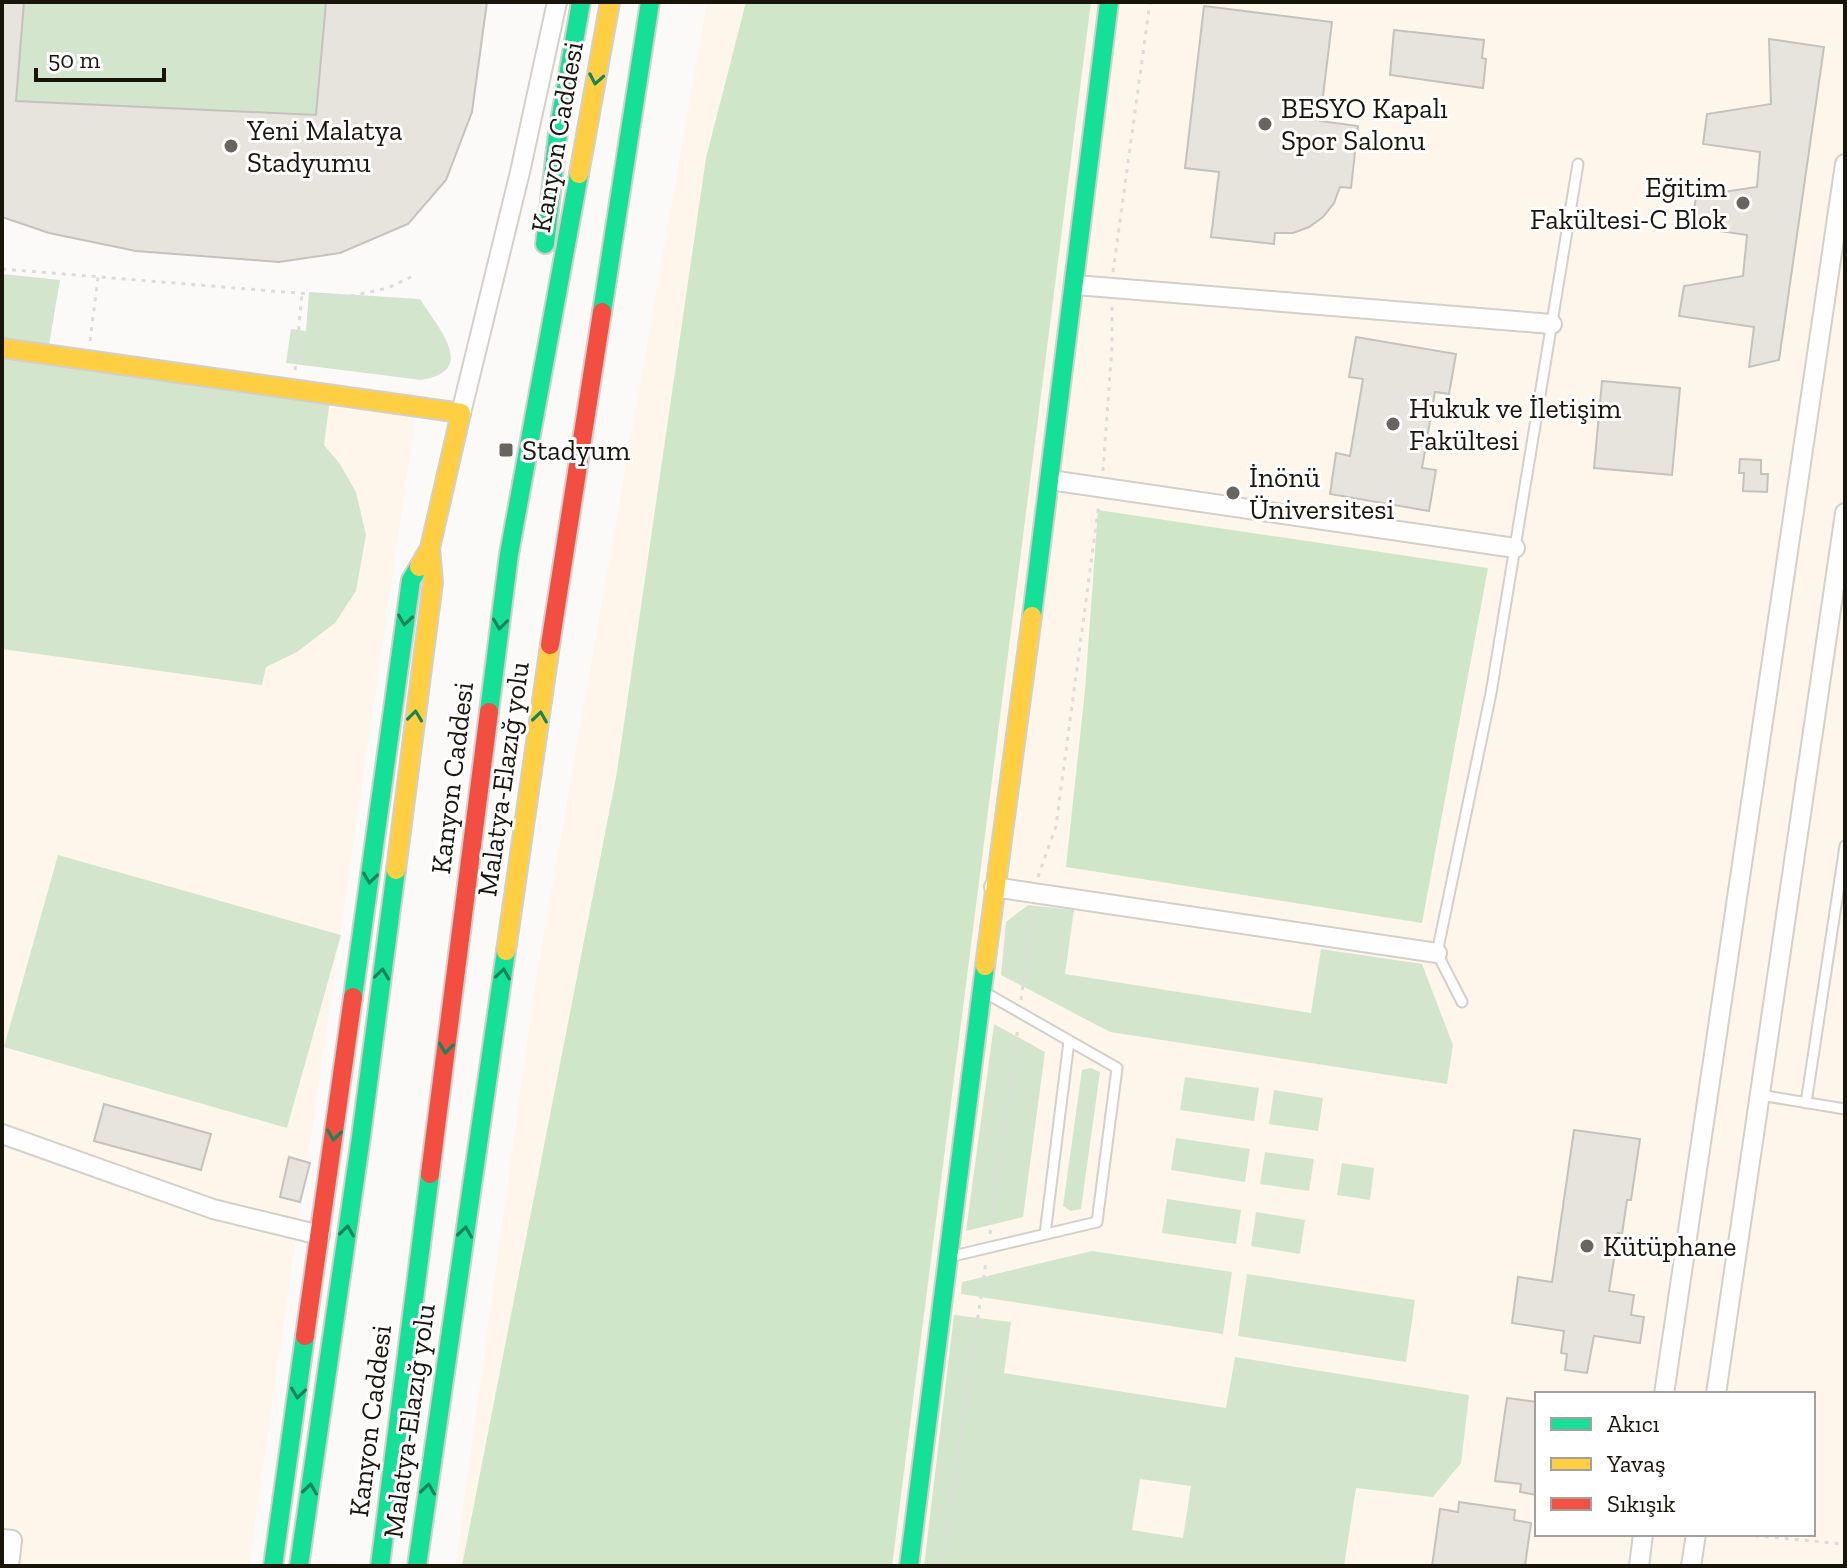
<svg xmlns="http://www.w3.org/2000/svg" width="1847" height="1568" font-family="'Zilla Slab',serif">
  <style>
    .built { fill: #fef6ea; fill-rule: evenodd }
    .green { fill: #d4e5ce; fill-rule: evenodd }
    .forest { fill: #cfe6c8 }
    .building { fill: #e7e3dd; stroke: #c5c1bc; stroke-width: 2 }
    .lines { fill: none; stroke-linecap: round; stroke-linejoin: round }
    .lane-casing { stroke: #d3cfc9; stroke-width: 13 }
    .street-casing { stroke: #d3cfc9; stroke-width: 22 }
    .fast-casing { stroke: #d3cfc9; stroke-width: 22 }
    .slow-casing { stroke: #d3cfc9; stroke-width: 22 }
    .jam-casing { stroke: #d3cfc9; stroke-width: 22 }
    .path { stroke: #dddcdb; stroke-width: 3; stroke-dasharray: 4 6; stroke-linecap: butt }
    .lane { stroke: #fffefe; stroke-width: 9 }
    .street { stroke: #fffefe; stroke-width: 18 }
    .fast { stroke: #16e098; stroke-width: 18 }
    .slow { stroke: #ffcf43; stroke-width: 18 }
    .jam { stroke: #f24e42; stroke-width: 18 }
    .oneway { stroke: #188559 }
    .poi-dot { fill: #69655e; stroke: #fff; stroke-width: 3 }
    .labels { text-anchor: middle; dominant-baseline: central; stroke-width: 6; stroke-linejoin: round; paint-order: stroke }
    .poi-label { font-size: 28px; fill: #1a150b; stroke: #fff; text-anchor: start }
    .street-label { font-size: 28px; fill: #1a150b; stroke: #fff }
  </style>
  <rect width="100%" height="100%" fill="#fcfaf8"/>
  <path class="built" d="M 707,2 L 1845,2 L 1845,1566 L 455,1566 L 535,984 ZM 1537,1394 L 1813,1394 L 1813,1534 L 1537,1534 Z
    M 2,353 L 419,393 L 249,1566 L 2,1566 Z"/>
  <path class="green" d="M 2,2 L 487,2 L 487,4 L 472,112 L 446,180 L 408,224 L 340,253 L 279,262 L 136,251 L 49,233 L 2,217 Z
    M 2,274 L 60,280 L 49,345 L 2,338 Z
    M 309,292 L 420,299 C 438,328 479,371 421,380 L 286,363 L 291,329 L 306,331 Z
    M 2,354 L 330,400 L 324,445 L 340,464 L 356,492 L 366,535 L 356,591 L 335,623 L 297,652 L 266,667 L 262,685 L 2,649 Z
    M 58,855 L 341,935 L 287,1128 L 4,1047 Z
    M 1028,905 L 1074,910 L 1065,974 L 1311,1013 L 1321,949 L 1422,964 L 1453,1045 L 1447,1084 L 1110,1032 L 1001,975 L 1006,922 Z
    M 994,1024 L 1045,1052 L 1023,1217 L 966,1231 Z
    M 1091,1068 L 1100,1072 L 1081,1209 L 1071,1211 L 1063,1206 L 1082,1070 Z
    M 1185,1077 L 1259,1088 L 1254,1121 L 1180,1110 Z
    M 1274,1090 L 1323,1098 L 1318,1131 L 1269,1124 Z
    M 1176,1138 L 1250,1149 L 1245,1182 L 1171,1170 Z
    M 1265,1152 L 1314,1159 L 1309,1191 L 1260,1184 Z
    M 1342,1163 L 1374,1168 L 1370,1200 L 1337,1195 Z
    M 1167,1199 L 1241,1210 L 1236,1244 L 1162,1233 Z
    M 1256,1212 L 1305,1220 L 1300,1254 L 1251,1246 Z
    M 1092,1251 L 1232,1272 L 1223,1334 L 961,1294 L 962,1282 Z
    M 1247,1274 L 1415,1300 L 1406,1362 L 1238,1336 Z
    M 954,1315 L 1011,1322 L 1004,1373 L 1226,1408 L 1235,1357 L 1469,1395 L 1461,1463 L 1433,1497 L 1356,1488 L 1344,1566 L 924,1566 ZM 1140,1479 L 1191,1486 L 1183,1538 L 1132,1530 Z"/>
  <path class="forest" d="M 746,2 L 1091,2 L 892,1566 L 462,1566 L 617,772 L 706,158 Z
    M 1098,510 L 1488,568 L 1422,923 L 1066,867 L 1085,690 Z"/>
  <path class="building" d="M 2,2 L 24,2 L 16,101 L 316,115 L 326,2 L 487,2 L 472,112 L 446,180 L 408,224 L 340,253 L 279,262 L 136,251 L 49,233 L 2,217 Z
    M 1204,6 L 1332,22 L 1320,121 L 1358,126 L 1351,188 L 1340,187 L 1334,203 L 1323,217 L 1309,227 L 1293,233 L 1275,233 L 1274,244 L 1211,237 L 1219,172 L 1185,168 Z
    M 1394,30 L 1484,40 L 1482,58 L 1486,59 L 1483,88 L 1390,75 Z
    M 1769,39 L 1824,47 L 1779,360 L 1749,367 L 1754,327 L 1679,316 L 1684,286 L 1743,276 L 1747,235 L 1692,227 L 1696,196 L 1757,187 L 1760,152 L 1703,144 L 1707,114 L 1771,104 Z
    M 1356,337 L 1456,354 L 1449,394 L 1435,392 L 1422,468 L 1436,470 L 1429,511 L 1330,494 L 1336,453 L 1350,456 L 1363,379 L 1349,377 Z
    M 1602,381 L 1680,388 L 1672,475 L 1594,468 Z
    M 1740,459 L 1761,460 L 1761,474 L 1768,474 L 1767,492 L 1743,491 L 1744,473 L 1739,473 Z
    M 104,1104 L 211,1134 L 201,1170 L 94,1141 Z
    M 1574,1130 L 1640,1139 L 1631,1200 L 1627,1200 L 1622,1234 L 1618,1233 L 1609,1291 L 1634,1295 L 1631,1315 L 1644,1317 L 1640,1343 L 1594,1336 L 1587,1373 L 1565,1370 L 1567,1354 L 1561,1353 L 1564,1331 L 1512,1323 L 1518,1277 L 1552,1282 Z
    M 289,1157 L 310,1163 L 300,1202 L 280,1197 Z
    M 1507,1398 L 1537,1402 L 1537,1495 L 1520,1492 L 1521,1484 L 1495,1481 Z
    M 1459,1502 L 1515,1510 L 1514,1520 L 1531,1523 L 1525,1566 L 1432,1566 L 1440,1509 L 1458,1512 Z"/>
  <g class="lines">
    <g class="lane-casing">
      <path id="lane" d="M 1462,1002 L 1437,953 L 1491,693 L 1578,164
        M 1760,1095 L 1845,1109
        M 1806,1103 L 1845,846
        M 1045,1234 L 1069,1041
        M 949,1257 L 1097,1222 L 1117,1068 L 984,992"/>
    </g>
    <g class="street-casing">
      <path id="street" d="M 1076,285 L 1552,324
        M 461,413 L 520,172 L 557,2
        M 1050,480 L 1515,548
        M 994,887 L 1437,953
        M 2,1134 L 213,1209 L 320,1235
        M 1664,1394 L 1845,164
        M 1716,1394 L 1845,513
        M 2,1539 L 12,1540 L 9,1566
        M 1639,1566 L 1643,1534
        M 1691,1566 L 1696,1534"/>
    </g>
    <g class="fast-casing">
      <path id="fast" d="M 545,244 L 558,133 L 581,2
        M 602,312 L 650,2
        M 1032,616 L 1109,2
        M 489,712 L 509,554 L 579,174
        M 353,997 L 411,580 L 419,567
        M 273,1566 L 305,1336
        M 299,1566 L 361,1137 L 396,870
        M 380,1566 L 430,1174
        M 417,1566 L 506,951
        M 909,1566 L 985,966"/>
    </g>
    <g class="slow-casing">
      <path id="slow" d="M 579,174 L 610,2
        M 2,348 L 461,413 L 430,548 L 419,567
        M 396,870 L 433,582 L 430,548
        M 506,951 L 550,645
        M 985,966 L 1032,616"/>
    </g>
    <g class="jam-casing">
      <path id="jam" d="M 550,645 L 602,312
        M 430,1174 L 489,712
        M 305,1336 L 353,997"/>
    </g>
    <path class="path" d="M 2,269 L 346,297 L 388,288 L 411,277
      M 1113,272 L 1150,2
      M 90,341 L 98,277
      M 295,370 L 302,293
      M 1103,471 L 1112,346 L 1112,303
      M 1038,877 L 1056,826 L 1099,503
      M 1021,1000 L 1033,908
      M 990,1234 L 1018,1027
      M 1735,1534 L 1845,1544
      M 942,1566 L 986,1261"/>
    <use href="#lane" class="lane"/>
    <use href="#street" class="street"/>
    <use href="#fast" class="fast"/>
    <use href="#slow" class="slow"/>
    <use href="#jam" class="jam"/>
  </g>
  <defs><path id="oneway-chevron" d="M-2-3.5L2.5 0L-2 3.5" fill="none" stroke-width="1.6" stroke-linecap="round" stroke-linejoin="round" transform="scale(2)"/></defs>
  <g class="oneway">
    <use href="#oneway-chevron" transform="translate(596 79) rotate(100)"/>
    <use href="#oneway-chevron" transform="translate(405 620) rotate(98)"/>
    <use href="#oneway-chevron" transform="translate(500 624) rotate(97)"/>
    <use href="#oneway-chevron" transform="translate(415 716) rotate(-83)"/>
    <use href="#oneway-chevron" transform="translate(540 717) rotate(-82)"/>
    <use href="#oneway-chevron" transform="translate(370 878) rotate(98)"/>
    <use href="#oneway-chevron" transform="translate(382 974) rotate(-83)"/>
    <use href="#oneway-chevron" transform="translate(503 974) rotate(-82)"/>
    <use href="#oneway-chevron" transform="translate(446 1048) rotate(97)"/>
    <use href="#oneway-chevron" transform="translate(334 1135) rotate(98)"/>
    <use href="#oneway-chevron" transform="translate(347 1231) rotate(-82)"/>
    <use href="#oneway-chevron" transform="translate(465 1232) rotate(-82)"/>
    <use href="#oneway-chevron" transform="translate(298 1393) rotate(98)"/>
    <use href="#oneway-chevron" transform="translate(310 1489) rotate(-82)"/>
    <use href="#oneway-chevron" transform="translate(428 1489) rotate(-82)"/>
  </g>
  <g class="poi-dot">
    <circle cx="1265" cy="124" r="8"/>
    <circle cx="231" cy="146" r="8"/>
    <circle cx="1743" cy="203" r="8"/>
    <circle cx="1393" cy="424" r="8"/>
    <rect x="498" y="442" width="16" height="16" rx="4"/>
    <circle cx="1233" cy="493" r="8"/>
    <circle cx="1587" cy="1246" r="8"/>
  </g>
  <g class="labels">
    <g class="poi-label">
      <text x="1281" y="108">BESYO Kapalı<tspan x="1281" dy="32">Spor Salonu</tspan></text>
      <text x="247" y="130">Yeni Malatya<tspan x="247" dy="32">Stadyumu</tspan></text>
      <text x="1727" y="187" text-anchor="end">Eğitim<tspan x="1727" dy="32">Fakültesi-C Blok</tspan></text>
      <text x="1409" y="408">Hukuk ve İletişim<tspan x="1409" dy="32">Fakültesi</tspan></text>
      <text x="522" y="450">Stadyum</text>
      <text x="1249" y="477">İnönü<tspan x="1249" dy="32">Üniversitesi</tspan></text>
      <text x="1603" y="1246">Kütüphane</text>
    </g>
    <g class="street-label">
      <text transform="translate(557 137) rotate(-80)">Kanyon Caddesi</text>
      <text transform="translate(452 778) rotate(-83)">Kanyon Caddesi</text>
      <text transform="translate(503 779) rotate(-82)">Malatya-Elazığ yolu</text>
      <text transform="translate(370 1421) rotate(-83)">Kanyon Caddesi</text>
      <text transform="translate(409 1421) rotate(-82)">Malatya-Elazığ yolu</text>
    </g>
  </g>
  <rect width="1847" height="1568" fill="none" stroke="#1a150b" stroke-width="8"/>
  <rect x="1535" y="1392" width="280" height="144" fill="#ffffff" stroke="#a3a19d" stroke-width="2"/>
  <rect x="1551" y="1418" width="40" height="12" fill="#16e098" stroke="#a3a19d" stroke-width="2"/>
  <text x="1607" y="1432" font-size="24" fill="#1a150b">Akıcı</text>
  <rect x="1551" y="1458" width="40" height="12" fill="#ffcf43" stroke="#a3a19d" stroke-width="2"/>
  <text x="1607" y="1472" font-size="24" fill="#1a150b">Yavaş</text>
  <rect x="1551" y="1498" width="40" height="12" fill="#f24e42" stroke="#a3a19d" stroke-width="2"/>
  <text x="1607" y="1512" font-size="24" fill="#1a150b">Sıkışık</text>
  <path d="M36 68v12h128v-12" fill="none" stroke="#1a150b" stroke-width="4"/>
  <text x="48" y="68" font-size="24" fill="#1a150b" stroke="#ffffff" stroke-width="6" paint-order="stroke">50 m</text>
</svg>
